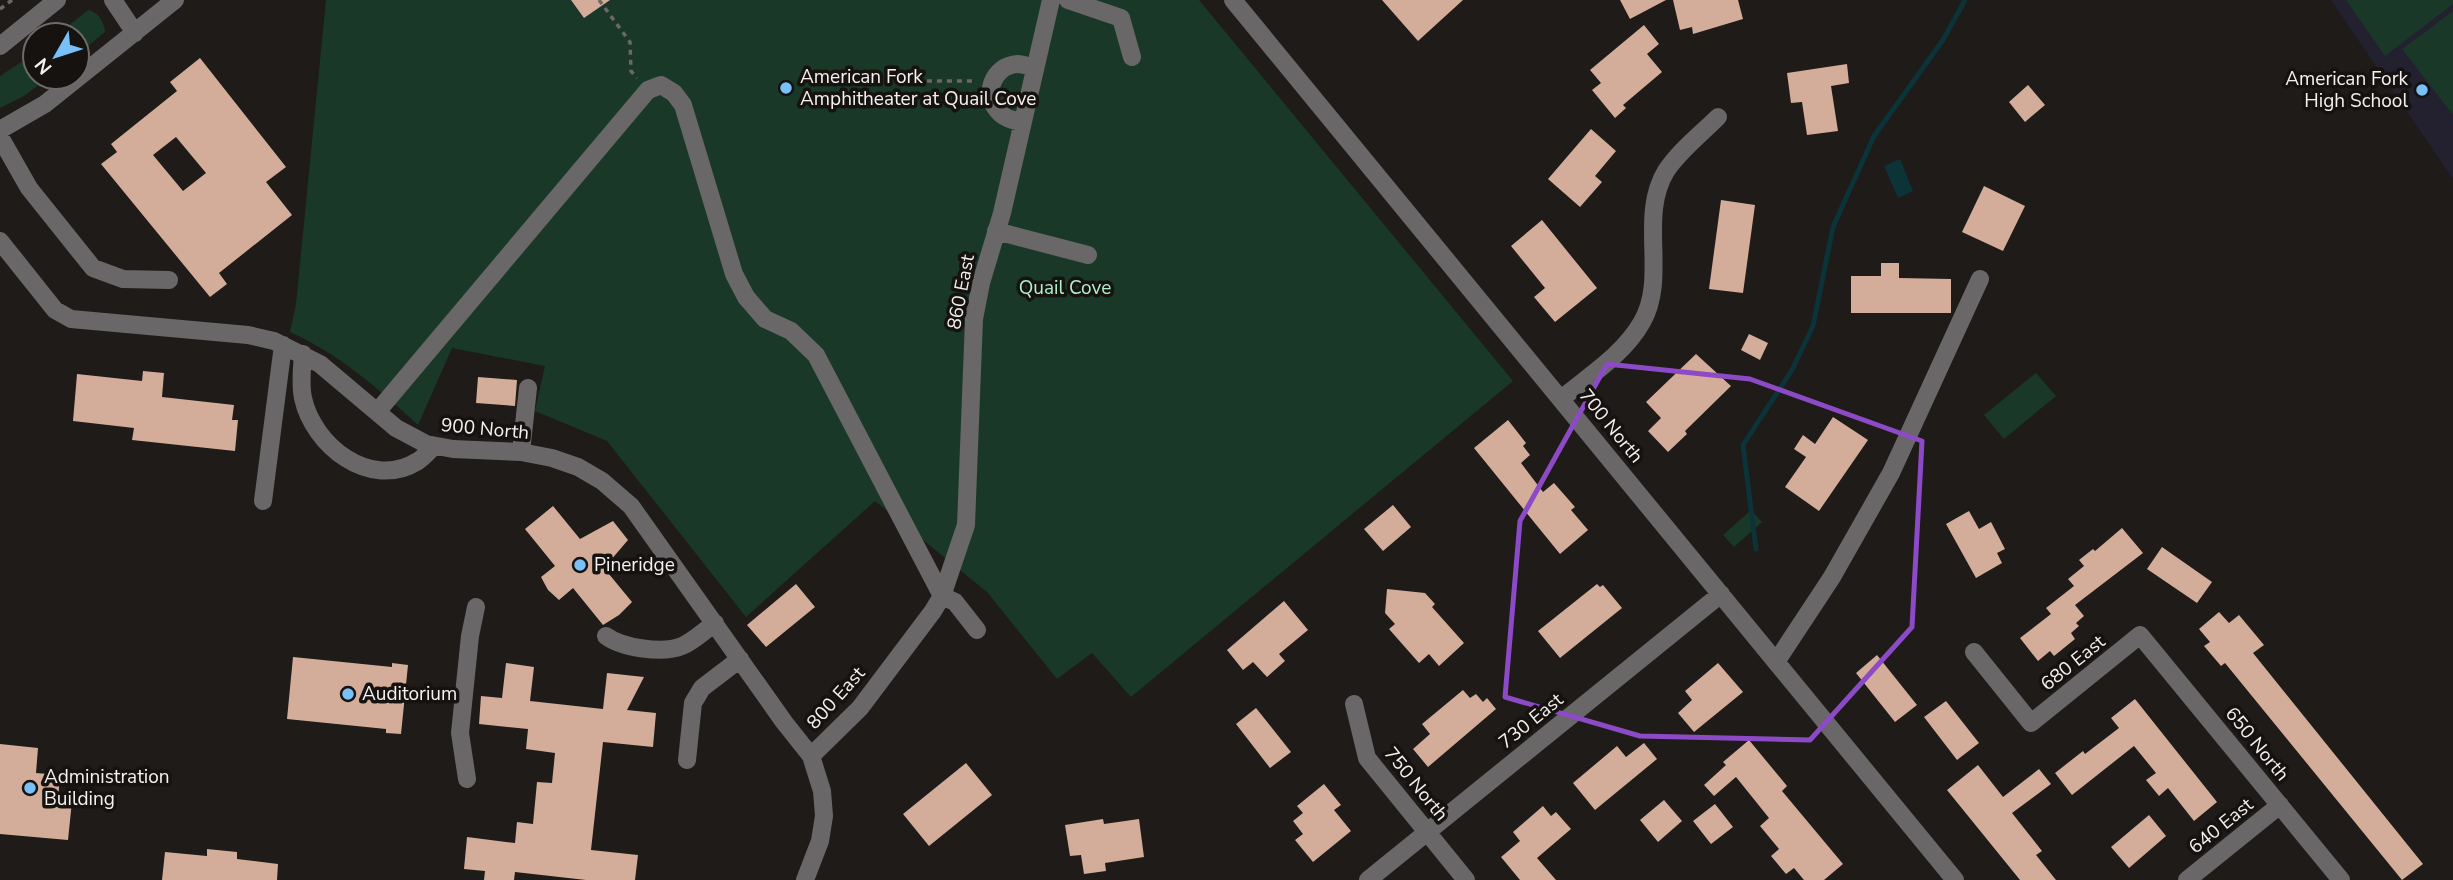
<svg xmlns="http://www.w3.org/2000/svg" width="2453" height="880" font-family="'Nunito Sans',sans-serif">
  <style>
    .education { fill: #232030 }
    .green { fill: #1a3827 }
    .water { fill: #0c3337 }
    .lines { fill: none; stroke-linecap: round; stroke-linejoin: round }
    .stream { stroke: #0c3337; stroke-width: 5 }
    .building { fill: #d4ad9a; fill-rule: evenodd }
    .path { stroke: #6b6866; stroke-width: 3.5; stroke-dasharray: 5 5; stroke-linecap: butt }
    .minor { stroke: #696767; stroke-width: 18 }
    .marked { fill: none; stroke: #8d4ac6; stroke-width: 5; stroke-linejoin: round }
    .poi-dot { fill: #79bff8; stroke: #151210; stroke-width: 2.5 }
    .labels { text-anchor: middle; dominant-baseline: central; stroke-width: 7; stroke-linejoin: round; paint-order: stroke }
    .poi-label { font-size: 19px; fill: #f4f1f0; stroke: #151210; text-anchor: start }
    .park-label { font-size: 19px; fill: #b1efc8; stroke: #151210 }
    .street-label { font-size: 19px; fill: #f4f1f0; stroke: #151210 }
  </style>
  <rect width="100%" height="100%" fill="#1e1b19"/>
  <path class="education" d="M 2331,0 L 2453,0 L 2453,179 Z"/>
  <path class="green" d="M 326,0 L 1199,0 L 1513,381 L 1131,697 L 1092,653 L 1057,679 L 987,592 L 875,501 L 746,617 L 607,441 L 535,411 L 545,366 L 452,348 L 418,425 C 379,389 339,354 290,332 L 296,304 Z
    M 2346,0 L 2453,0 L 2453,4 L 2385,56 Z
    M 88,10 C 99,12 104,22 105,32 L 77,55 L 77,35 L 57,35 Z
    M 2453,11 L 2453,115 L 2402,49 Z
    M 35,53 L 35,77 L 49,77 L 24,96 L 0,108 L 0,76 Z
    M 2036,373 L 2056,396 L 2004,439 L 1984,415 Z
    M 1751,510 L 1762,522 L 1734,547 L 1723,535 Z"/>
  <path class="water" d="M 1900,159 L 1913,191 L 1898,198 L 1884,166 Z"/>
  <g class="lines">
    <path class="stream" d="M 1756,549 L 1743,445 L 1792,370 L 1813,326 L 1833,227 L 1874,136 L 1943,40 L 1965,0"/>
  </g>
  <path class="building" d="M 571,0 L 610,0 L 584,18 Z
    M 1382,0 L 1463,0 L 1418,41 Z
    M 1620,0 L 1666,0 L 1630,19 Z
    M 1673,0 L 1738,0 L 1743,19 L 1693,34 L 1692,27 L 1680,30 Z
    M 1644,25 L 1659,44 L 1647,54 L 1662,72 L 1623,105 L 1626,108 L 1615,118 L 1592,90 L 1601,83 L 1590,70 Z
    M 200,58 L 286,167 L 266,182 L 292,215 L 219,273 L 227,284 L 210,297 L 101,164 L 117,152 L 111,144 L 177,91 L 170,82 ZM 176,137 L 206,173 L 183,191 L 153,155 Z
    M 1847,64 L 1849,83 L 1831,86 L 1838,131 L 1807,135 L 1802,102 L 1791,103 L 1787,73 Z
    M 2028,85 L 2045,105 L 2025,122 L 2009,102 Z
    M 1591,129 L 1616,151 L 1595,176 L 1602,182 L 1580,207 L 1548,179 Z
    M 1984,186 L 2025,206 L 2003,251 L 1962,232 Z
    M 1721,200 L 1755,205 L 1743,293 L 1709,289 Z
    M 1542,220 L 1597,288 L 1555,322 L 1534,297 L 1545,288 L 1511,246 Z
    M 1881,263 L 1899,263 L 1899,278 L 1951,279 L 1951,313 L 1851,313 L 1851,276 L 1881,276 Z
    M 1749,334 L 1768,343 L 1760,360 L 1741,350 Z
    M 1696,354 L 1731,386 L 1685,431 L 1687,434 L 1668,452 L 1648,431 L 1661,418 L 1646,402 Z
    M 143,371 L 164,373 L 162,397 L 234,405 L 232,420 L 238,420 L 235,451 L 132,440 L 134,428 L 73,421 L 77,374 L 142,381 Z
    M 478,377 L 517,380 L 515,406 L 476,403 Z
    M 1833,417 L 1868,440 L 1819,511 L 1785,487 L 1806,457 L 1794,449 L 1803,435 L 1815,444 Z
    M 1508,420 L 1526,443 L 1523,446 L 1530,455 L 1521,463 L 1543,492 L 1554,483 L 1575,507 L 1571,510 L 1588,530 L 1560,554 L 1474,448 Z
    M 1393,505 L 1411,527 L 1383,551 L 1364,529 Z
    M 553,506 L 580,539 L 613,521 L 628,540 L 604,568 L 632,602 L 619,615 L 603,625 L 573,588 L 559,600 L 548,590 L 541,577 L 555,566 L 525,529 Z
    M 1969,511 L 1979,529 L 1991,522 L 2005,549 L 1997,553 L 2002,563 L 1976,578 L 1946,524 Z
    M 2122,528 L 2143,553 L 2075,605 L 2084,616 L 2076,623 L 2079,626 L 2071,633 L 2075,639 L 2054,656 L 2050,651 L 2038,661 L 2020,638 L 2051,614 L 2046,608 L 2074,586 L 2068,579 L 2084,566 L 2079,560 L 2093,549 L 2095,551 Z
    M 2162,547 L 2212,582 L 2197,603 L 2147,569 Z
    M 796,584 L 815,607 L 766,647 L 747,625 Z
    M 1597,584 L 1600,587 L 1603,585 L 1622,608 L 1560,658 L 1538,631 Z
    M 1387,589 L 1425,593 L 1435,604 L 1432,607 L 1464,643 L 1439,666 L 1429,654 L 1419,663 L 1389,629 L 1395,624 L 1385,613 Z
    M 1284,601 L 1308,630 L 1279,654 L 1285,661 L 1267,677 L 1253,662 L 1243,670 L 1227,650 Z
    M 2219,612 L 2229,623 L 2239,615 L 2264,645 L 2253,653 L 2423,864 L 2402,880 L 2225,663 L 2221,666 L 2204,646 L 2210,642 L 2199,629 Z
    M 1877,655 L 1917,705 L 1895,722 L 1856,673 Z
    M 293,657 L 392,667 L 392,663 L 408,665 L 401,734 L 386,733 L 386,729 L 287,719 Z
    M 506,663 L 534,667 L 530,701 L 603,709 L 607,673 L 644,677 L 627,710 L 656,713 L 653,747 L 603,742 L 591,850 L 638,855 L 635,880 L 586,880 L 515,872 L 514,880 L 484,880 L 485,871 L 464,869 L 467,837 L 515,843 L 517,822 L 533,824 L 537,782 L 552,783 L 555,753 L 526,749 L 528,729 L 479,724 L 481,696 L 502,698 Z
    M 1718,663 L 1743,692 L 1694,732 L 1678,713 L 1692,700 L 1685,691 Z
    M 1463,690 L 1470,698 L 1476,694 L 1483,702 L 1487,698 L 1496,709 L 1428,767 L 1413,749 L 1430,734 L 1422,724 Z
    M 2135,699 L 2217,802 L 2194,821 L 2168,788 L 2159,796 L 2146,780 L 2156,773 L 2134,746 L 2072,795 L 2055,773 L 2083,751 L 2085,754 L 2119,728 L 2111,718 Z
    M 1946,701 L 1979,743 L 1957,760 L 1924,717 Z
    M 1256,708 L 1291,752 L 1270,768 L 1236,724 Z
    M 1749,740 L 1787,786 L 1782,791 L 1843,864 L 1824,880 L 1804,880 L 1794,868 L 1786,874 L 1771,856 L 1779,849 L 1760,826 L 1769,818 L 1736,777 L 1714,796 L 1704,785 L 1726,765 L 1723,762 Z
    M 1644,743 L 1657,759 L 1595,810 L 1573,783 L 1617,746 L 1626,757 Z
    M 0,744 L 38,748 L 36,773 L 60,775 L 58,800 L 72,801 L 68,840 L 0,834 Z
    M 966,763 L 992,795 L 929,846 L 903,814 Z
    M 1978,765 L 2003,797 L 2039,769 L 2051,784 L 2012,813 L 2042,851 L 2036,855 L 2056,880 L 2020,880 L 1947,790 Z
    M 1324,784 L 1341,805 L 1334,810 L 1351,831 L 1313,862 L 1295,840 L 1303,834 L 1293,821 L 1303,813 L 1297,806 Z
    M 1664,800 L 1682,821 L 1658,842 L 1640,820 Z
    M 1715,804 L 1733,827 L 1711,844 L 1693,821 Z
    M 1543,806 L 1551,816 L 1556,812 L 1571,829 L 1537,858 L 1556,880 L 1520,880 L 1501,857 L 1520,841 L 1513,832 Z
    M 2149,815 L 2166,836 L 2129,868 L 2111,847 Z
    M 1103,819 L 1104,824 L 1139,819 L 1144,857 L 1105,863 L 1106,871 L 1084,874 L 1081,855 L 1070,856 L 1065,825 Z
    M 207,849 L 237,852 L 237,859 L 278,864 L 277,880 L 162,880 L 165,852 L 207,856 Z"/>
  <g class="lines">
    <path class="path" d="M 599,0 L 630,42 L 631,71 L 637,78
      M 0,9 L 12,0
      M 848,75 L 864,81 L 975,81"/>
    <path class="minor" d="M 113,0 L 135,33
      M 1068,0 L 1121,18 L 1132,57
      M 1233,0 L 1955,880
      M 0,46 L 57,0
      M 1022,122 C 1015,121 1007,119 1001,114 C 981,97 992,65 1018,64 C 1023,64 1030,67 1035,68
      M 0,130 L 45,104 L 175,0
      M 0,137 L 29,188 L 93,268 L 123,279 L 169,280
      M 996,231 L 1088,255
      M 0,241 L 55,310 L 71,319 L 248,335 L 274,341 L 320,364 L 396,428 L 426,444 L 453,449 L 521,452 L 552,458 L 578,467 L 602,481 L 631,506 L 784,722 L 811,756 L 822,791 L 824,816 L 820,841 L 805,880
      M 303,354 C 302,368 300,384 303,398 C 313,445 370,491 418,461 C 424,457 429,451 434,446
      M 1561,399 C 1589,376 1624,354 1642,322 C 1668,277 1638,217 1666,171 C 1679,151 1701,134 1718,117
      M 377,412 L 648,90 L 661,85 L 674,93 L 683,105 L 734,274 L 746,297 L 765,319 L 791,331 L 816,355 L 942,596 L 955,602 L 977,630
      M 521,452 L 528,388
      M 263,501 L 283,345
      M 606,636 C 622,648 663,654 682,646 C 694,641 705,630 715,623
      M 1974,652 L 2031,723 L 2140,635 L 2341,880
      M 1776,662 L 1832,577 L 1891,473 L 1980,279
      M 1354,704 L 1367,758 L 1466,880
      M 811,756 L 860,708 L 933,611 L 942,596 L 966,525 L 974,319 L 981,283 L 1002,213 L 1051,0
      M 687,760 L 693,703 L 702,688 L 740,659
      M 467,779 L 460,733 L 470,636 L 476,607
      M 1368,880 L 1721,594
      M 2187,880 L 2280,805"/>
  </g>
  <path class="marked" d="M 1607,364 L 1750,379 L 1922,441 L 1912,627 L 1810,740 L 1640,736 L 1505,697 L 1520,521 Z"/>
  <g class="poi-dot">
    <circle cx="786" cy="88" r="7"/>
    <circle cx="2422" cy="90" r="7"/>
    <circle cx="580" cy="565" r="7"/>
    <circle cx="348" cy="694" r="7"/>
    <circle cx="30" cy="788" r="7"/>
  </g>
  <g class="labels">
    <g class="poi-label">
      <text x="800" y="77">American Fork<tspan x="800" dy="22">Amphitheater at Quail Cove</tspan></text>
      <text x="2408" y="79" text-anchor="end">American Fork<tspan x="2408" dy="22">High School</tspan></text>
      <text x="594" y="565">Pineridge</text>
      <text x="362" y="694">Auditorium</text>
      <text x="44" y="777">Administration<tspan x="44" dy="22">Building</tspan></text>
    </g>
    <g class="park-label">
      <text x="1065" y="288">Quail Cove</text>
    </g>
    <g class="street-label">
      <text transform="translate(961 292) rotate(-79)">860 East</text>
      <text transform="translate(1611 426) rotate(51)">700 North</text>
      <text transform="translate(485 429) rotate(5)">900 North</text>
      <text transform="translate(2073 663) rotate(-39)">680 East</text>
      <text transform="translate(836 698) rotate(-48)">800 East</text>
      <text transform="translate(1531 721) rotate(-39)">730 East</text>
      <text transform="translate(2257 744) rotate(51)">650 North</text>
      <text transform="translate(1416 784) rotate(51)">750 North</text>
      <text transform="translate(2221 826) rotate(-39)">640 East</text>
    </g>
  </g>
  <g transform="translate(56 56) rotate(231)"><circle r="33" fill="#151210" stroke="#6e6b6a" stroke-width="2"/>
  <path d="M0-5L12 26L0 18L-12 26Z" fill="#79bff8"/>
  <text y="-10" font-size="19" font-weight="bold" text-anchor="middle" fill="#f4f1f0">N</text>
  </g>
</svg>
